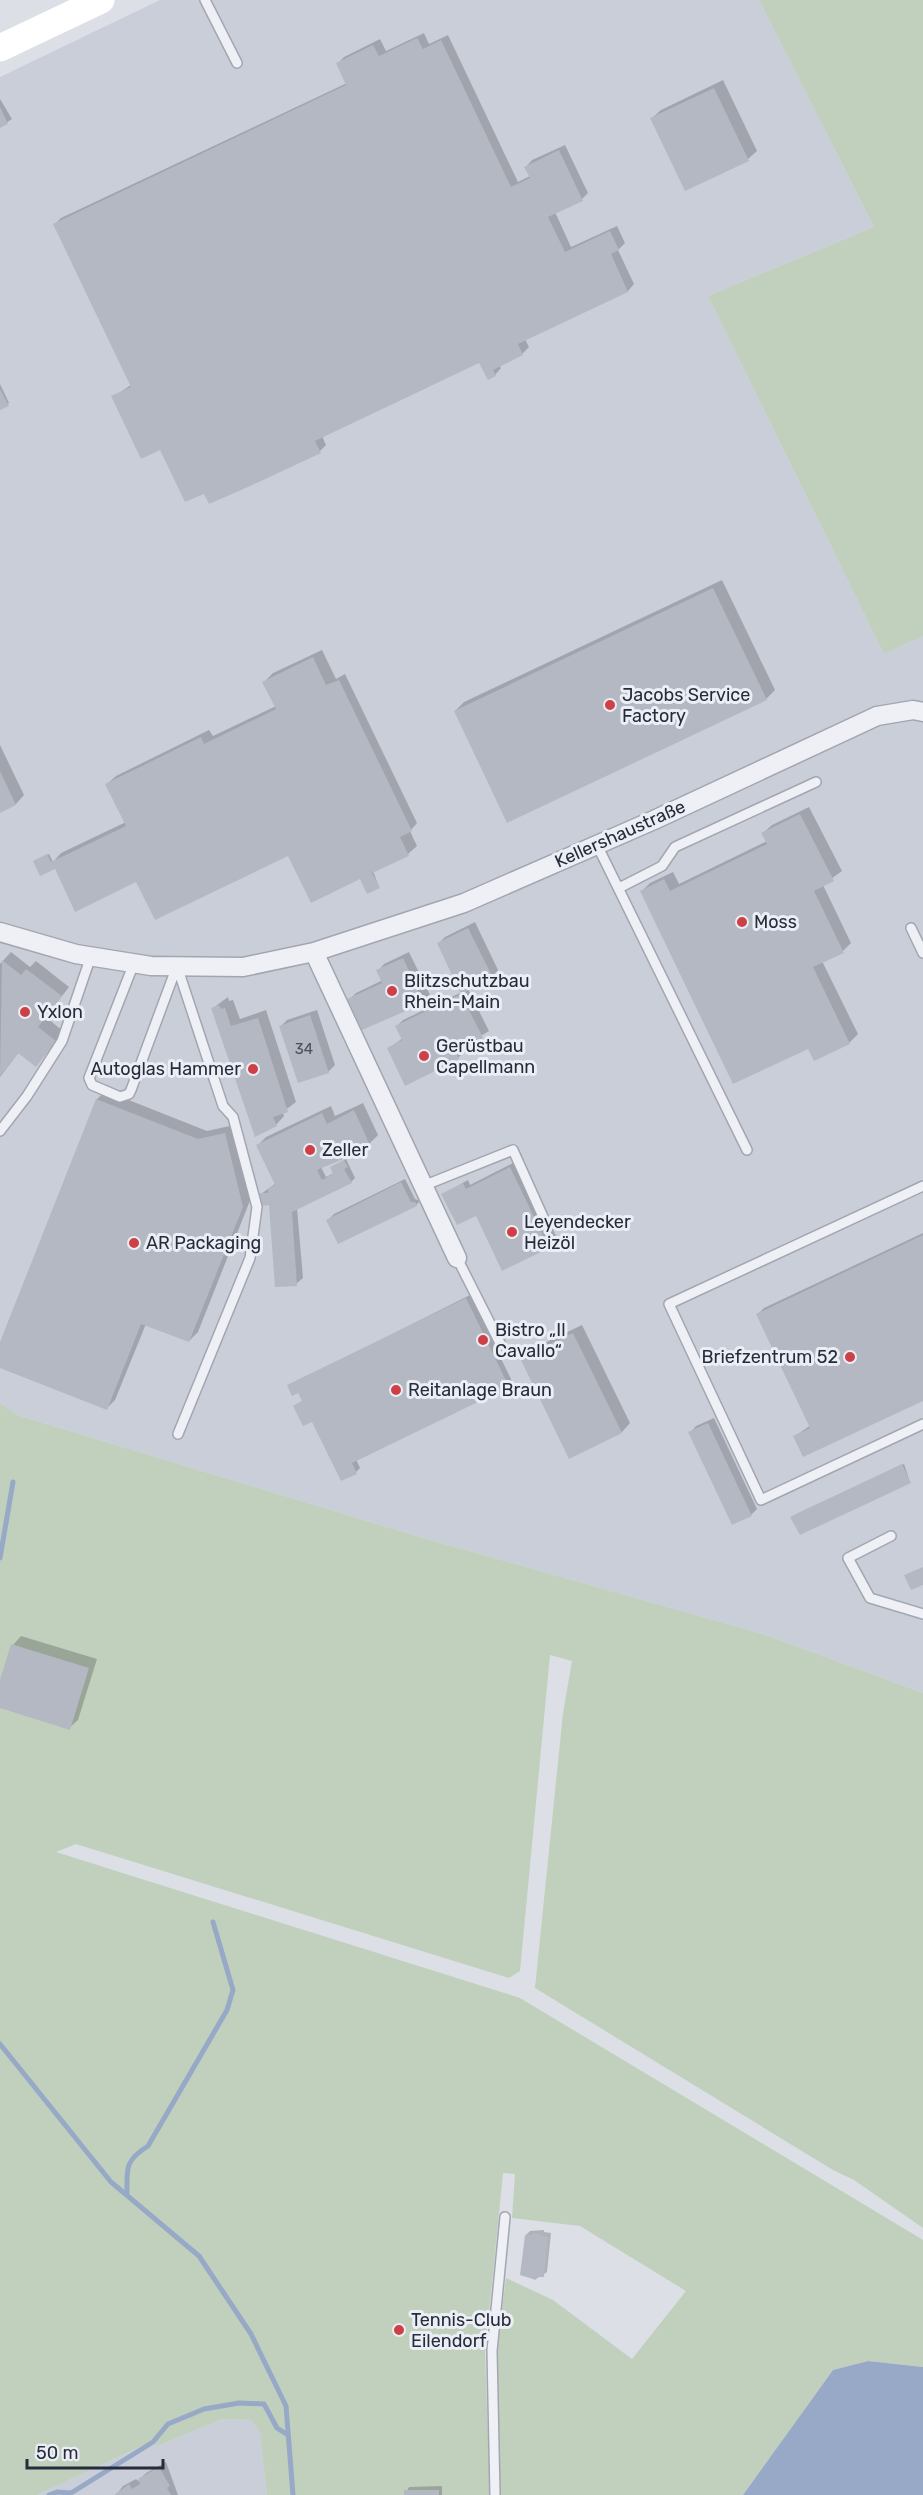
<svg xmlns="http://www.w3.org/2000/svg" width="923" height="2495" font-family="Rubik,sans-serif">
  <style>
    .built { fill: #caced8 }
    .green { fill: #c0d0bd }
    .water { fill: #97a9c7 }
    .shadow { fill: #0003 }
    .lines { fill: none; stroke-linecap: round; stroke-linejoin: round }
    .stream { stroke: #97a9c7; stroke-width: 5 }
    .building { fill: #b3b8c3 }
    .lane-casing { stroke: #a2a6b0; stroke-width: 12 }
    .street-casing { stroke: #a2a6b0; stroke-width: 21 }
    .lane { stroke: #eff0f5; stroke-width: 9 }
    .street { stroke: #eff0f5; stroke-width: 18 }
    .secondary { stroke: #fff; stroke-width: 27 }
    .poi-dot { fill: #cd4046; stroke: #ebeef4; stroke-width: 2 }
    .labels { text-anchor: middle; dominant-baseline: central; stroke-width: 6; stroke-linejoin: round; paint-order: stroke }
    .number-label { font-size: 15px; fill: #494f5e }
    .poi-label { font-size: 18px; fill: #262c3c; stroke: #ebeef4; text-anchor: start }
    .street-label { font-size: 18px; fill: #262c3c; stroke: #ebeef4 }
  </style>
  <rect width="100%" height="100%" fill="#dcdfe6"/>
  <path class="built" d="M 160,0 L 759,0 L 874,227 L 708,296 L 884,654 L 923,636 L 923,1693 L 763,1634 L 423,1538 L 17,1415 L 0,1403 L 0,77 Z
    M 222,2419 L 251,2420 L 260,2433 L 267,2495 L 37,2495 L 146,2444 L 160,2445 Z"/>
  <path class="green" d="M 759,0 L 923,0 L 923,636 L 884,654 L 708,296 L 874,227 Z
    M 0,1403 L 17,1415 L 423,1538 L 763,1634 L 923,1693 L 923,2228 L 854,2180 L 833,2170 L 535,1988 L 563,1713 L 572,1661 L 550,1655 L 520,1971 L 509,1978 L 76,1844 L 56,1852 L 520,1998 L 923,2240 L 923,2367 L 868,2361 L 833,2370 L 743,2495 L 500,2495 L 497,2348 L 506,2278 L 553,2300 L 632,2359 L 686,2291 L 580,2226 L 512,2218 L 515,2174 L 503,2173 L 485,2353 L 490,2495 L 267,2495 L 260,2433 L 251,2420 L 222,2419 L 160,2445 L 146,2444 L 37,2495 L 0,2495 Z"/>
  <path class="water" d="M 868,2361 L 923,2367 L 923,2495 L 743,2495 L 833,2370 Z"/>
  <path class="shadow" d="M 424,33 L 429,44 L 448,35 L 518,182 L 530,176 L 526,167 L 532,160 L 565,145 L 588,193 L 582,199 L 555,212 L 571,247 L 617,226 L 625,243 L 618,250 L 634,284 L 628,291 L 525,339 L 529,347 L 522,354 L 499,365 L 501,368 L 495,375 L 480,361 L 322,436 L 326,445 L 320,451 L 204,492 L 113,397 L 131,385 L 55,224 L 61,218 L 347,83 L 338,63 L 344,57 L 380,39 L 386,51 Z
    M 723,80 L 757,151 L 748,159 L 652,118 L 661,110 Z
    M 0,99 L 12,119 L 0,127 Z
    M 0,384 L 9,403 L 0,409 Z
    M 722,580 L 775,690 L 766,699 L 455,711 L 464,702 Z
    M 322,650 L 336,679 L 345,674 L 417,823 L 410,831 L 417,846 L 408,854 L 373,871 L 379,887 L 361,877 L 289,854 L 137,880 L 55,867 L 36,860 L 49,854 L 53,862 L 61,853 L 126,822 L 107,784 L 116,776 L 209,730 L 213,736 L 276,706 L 264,682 L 273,673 Z
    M 0,745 L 24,795 L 16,804 L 0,811 Z
    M 809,807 L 842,871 L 823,885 L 851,943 L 843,951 L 822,961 L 858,1034 L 849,1043 L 808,1047 L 642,891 L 650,883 L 673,872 L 679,884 L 767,841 L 763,833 L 772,825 Z
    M 475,922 L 498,970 L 492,977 L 468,989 L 489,1031 L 462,1047 L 465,1051 L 458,1058 L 389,1048 L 403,1038 L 397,1026 L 403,1020 L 462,992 L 438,944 L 445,937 Z
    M 11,952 L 30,967 L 36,961 L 69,987 L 46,1017 L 64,1032 L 36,1065 L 19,1052 L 0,1077 L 0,964 Z
    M 409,952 L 430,995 L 423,1001 L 363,1028 L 349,1000 L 356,993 L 383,980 L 378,971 L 384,964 Z
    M 228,997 L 229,1001 L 233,1000 L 240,1019 L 266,1010 L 296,1102 L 283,1112 L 284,1116 L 276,1125 L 213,1008 Z
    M 317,1010 L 335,1065 L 328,1072 L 281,1026 L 287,1020 Z
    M 106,1091 L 207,1131 L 234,1125 L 251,1198 L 198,1332 L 189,1341 L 146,1324 L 115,1400 L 107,1408 L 0,1366 L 0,1346 L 97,1099 Z
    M 363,1103 L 378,1135 L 369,1144 L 321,1167 L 326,1177 L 334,1173 L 333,1166 L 346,1159 L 355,1178 L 351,1182 L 297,1208 L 303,1278 L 296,1284 L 270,1204 L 261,1194 L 276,1183 L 257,1146 L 266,1137 L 331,1106 L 335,1116 Z
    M 519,1160 L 557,1238 L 548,1247 L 476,1213 L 443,1194 L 468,1180 L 470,1185 Z
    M 405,1179 L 415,1199 L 420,1201 L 416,1205 L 328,1220 L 334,1214 Z
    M 923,1233 L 923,1399 L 795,1436 L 811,1425 L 758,1314 L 764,1308 Z
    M 470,1295 L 512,1381 L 356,1459 L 360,1468 L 356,1472 L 313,1420 L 295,1406 L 303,1400 L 299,1391 L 289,1386 Z
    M 582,1325 L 630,1423 L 622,1432 L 570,1457 L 522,1359 L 530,1350 Z
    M 714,1418 L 757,1509 L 751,1515 L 690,1433 L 696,1426 Z
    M 904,1464 L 910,1482 L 794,1515 Z
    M 21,1636 L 97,1659 L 78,1720 L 69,1728 L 0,1707 L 0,1685 L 13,1645 Z
    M 544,2230 L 544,2232 L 551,2233 L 547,2272 L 536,2279 L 526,2235 L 530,2231 Z
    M 166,2462 L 178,2495 L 116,2495 L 123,2486 L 136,2479 L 138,2481 L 146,2473 Z
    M 442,2486 L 442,2495 L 405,2495 L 409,2487 Z"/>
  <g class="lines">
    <path class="stream" d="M 0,1558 L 13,1482
      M 0,2044 L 111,2182 L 199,2256 L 251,2334 L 286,2406 L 293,2495
      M 127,2195 C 127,2169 124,2161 148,2146 L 227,2010 L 233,1990 L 213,1922
      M 49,2495 L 57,2492 L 71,2493 L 153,2442 L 168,2424 L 204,2409 L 239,2403 L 264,2404 L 277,2428 L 288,2435"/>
  </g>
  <path class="building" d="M 417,38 L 423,49 L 441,40 L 511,187 L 530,178 L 524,167 L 559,150 L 583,201 L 548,217 L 565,252 L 610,231 L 619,250 L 611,254 L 628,292 L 518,344 L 523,355 L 493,370 L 496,376 L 488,380 L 479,363 L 315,441 L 321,453 L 248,487 L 209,504 L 204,494 L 185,502 L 160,450 L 141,459 L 111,396 L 131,387 L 53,224 L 346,85 L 336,63 L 373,45 L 379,56 Z
    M 714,88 L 749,161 L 685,191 L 650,118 Z
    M 0,107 L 8,124 L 0,128 Z
    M 0,389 L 9,406 L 0,410 Z
    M 713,588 L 767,700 L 507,823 L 454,711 Z
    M 313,657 L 326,685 L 339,680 L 412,831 L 400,837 L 409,856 L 372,873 L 380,888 L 367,894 L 360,879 L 311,903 L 288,856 L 155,920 L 136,882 L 75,912 L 55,869 L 40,876 L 33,861 L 47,854 L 51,862 L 126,826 L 105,784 L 201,737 L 204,744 L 276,709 L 262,682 Z
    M 0,771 L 16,805 L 0,813 Z
    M 800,814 L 834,881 L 814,891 L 844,953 L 813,967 L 850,1044 L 814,1061 L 808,1049 L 733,1084 L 640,891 L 664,879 L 670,891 L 767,844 L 761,833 Z
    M 468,928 L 493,978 L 461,994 L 437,943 Z
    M 403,958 L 424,1003 L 362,1030 L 347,999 L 382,983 L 376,970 Z
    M 2,960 L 21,975 L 26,969 L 62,996 L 38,1027 L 56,1041 L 36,1067 L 18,1053 L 0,1076 Z
    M 461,994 L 483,1038 L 456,1052 L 459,1059 L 405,1086 L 387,1048 L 402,1040 L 395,1026 Z
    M 219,1005 L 221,1009 L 225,1008 L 231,1026 L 258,1018 L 288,1112 L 273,1117 L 277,1126 L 255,1137 L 211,1008 Z
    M 310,1015 L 329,1073 L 298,1083 L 279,1026 Z
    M 96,1099 L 198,1139 L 225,1133 L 243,1207 L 189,1342 L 141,1324 L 107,1410 L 0,1368 L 0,1342 Z
    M 354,1110 L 370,1145 L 360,1152 L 317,1170 L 322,1180 L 333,1174 L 330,1167 L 344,1160 L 348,1167 L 344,1169 L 352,1183 L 292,1212 L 297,1286 L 275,1287 L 269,1205 L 261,1206 L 260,1193 L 268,1193 L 268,1188 L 275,1185 L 256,1145 L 322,1113 L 327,1124 Z
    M 510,1167 L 549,1248 L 502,1271 L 476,1216 L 457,1225 L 441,1194 L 463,1183 L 466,1189 Z
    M 401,1182 L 411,1202 L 415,1202 L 417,1206 L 338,1244 L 326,1220 Z
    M 923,1235 L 923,1401 L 803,1457 L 793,1436 L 810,1428 L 756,1314 Z
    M 466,1298 L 509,1387 L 352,1463 L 357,1474 L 341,1481 L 312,1422 L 303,1426 L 293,1406 L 302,1401 L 298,1393 L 292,1396 L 287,1385 Z
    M 573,1333 L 622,1433 L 569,1459 L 520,1358 Z
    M 708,1423 L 752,1516 L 732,1525 L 688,1432 Z
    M 902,1464 L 911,1483 L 800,1535 L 790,1517 Z
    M 923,1567 L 923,1585 L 911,1590 L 904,1575 Z
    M 11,1644 L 89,1668 L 70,1730 L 0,1708 L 0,1680 Z
    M 533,2233 L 548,2237 L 544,2277 L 536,2277 L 536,2280 L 520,2275 L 525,2235 L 532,2235 Z
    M 159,2467 L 170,2486 L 167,2488 L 171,2495 L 114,2495 L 129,2484 L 132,2489 L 140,2484 L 138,2479 Z
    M 404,2490 L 439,2490 L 439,2495 L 404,2495 Z"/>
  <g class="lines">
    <g class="lane-casing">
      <path id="lane" d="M 205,0 L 237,63
        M 597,845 L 747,1150
        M 619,888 L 662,866 L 675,847 L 816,782
        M 911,928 L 923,953
        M 134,963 L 89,1078 L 92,1085 L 120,1097 L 129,1094 L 131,1090 L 177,966
        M 177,966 L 223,1106 L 233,1117 L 257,1207 L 250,1258 L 178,1434
        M 0,1131 L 27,1096 L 62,1041 L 91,956
        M 423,1186 L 513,1150 L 548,1228
        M 923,1186 L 669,1304 L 761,1500 L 923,1424
        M 457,1258 L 501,1345
        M 891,1536 L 848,1558 L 870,1598 L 923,1614
        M 495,2495 L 492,2351 L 505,2217"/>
    </g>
    <g class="street-casing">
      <path id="street" d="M 0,932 L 76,954 L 151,966 L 243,967 L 314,952 L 464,903 L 654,820 L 877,716 L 913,710 L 923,712
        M 314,952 L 457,1258"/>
    </g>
    <use href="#lane" class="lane"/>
    <use href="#street" class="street"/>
    <path class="secondary" d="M 0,48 L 101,0"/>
  </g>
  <g class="poi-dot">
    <circle cx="610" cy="705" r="6"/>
    <circle cx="742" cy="922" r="6"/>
    <circle cx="392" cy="991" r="6"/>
    <circle cx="25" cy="1012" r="6"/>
    <circle cx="424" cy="1056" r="6"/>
    <circle cx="253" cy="1069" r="6"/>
    <circle cx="310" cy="1150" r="6"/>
    <circle cx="512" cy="1232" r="6"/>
    <circle cx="134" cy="1243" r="6"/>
    <circle cx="483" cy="1340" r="6"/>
    <circle cx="850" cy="1357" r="6"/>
    <circle cx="396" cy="1390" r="6"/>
    <circle cx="399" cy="2330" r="6"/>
  </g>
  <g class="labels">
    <g class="number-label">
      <text x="304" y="1049">34</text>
    </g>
    <g class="poi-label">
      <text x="622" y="695">Jacobs Service<tspan x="622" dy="21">Factory</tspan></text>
      <text x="754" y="922">Moss</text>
      <text x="404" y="981">Blitzschutzbau<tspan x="404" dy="21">Rhein-Main</tspan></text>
      <text x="37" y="1012">Yxlon</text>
      <text x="436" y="1046">Gerüstbau<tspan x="436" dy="21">Capellmann</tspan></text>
      <text x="241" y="1069" text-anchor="end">Autoglas Hammer</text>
      <text x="322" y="1150">Zeller</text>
      <text x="524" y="1222">Leyendecker<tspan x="524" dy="21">Heizöl</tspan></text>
      <text x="146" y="1243">AR Packaging</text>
      <text x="495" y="1330">Bistro „Il<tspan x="495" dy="21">Cavallo“</tspan></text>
      <text x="838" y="1357" text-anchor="end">Briefzentrum 52</text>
      <text x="408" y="1390">Reitanlage Braun</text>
      <text x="411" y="2320">Tennis-Club<tspan x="411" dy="21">Eilendorf</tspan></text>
    </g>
    <g class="street-label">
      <text transform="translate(620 834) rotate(-24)">Kellershaustraße</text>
    </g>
  </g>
  <path d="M27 2459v9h136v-9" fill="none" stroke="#262c3c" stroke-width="3"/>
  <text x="36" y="2459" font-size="18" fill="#262c3c" stroke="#ebeef4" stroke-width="4.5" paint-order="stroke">50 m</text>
</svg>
